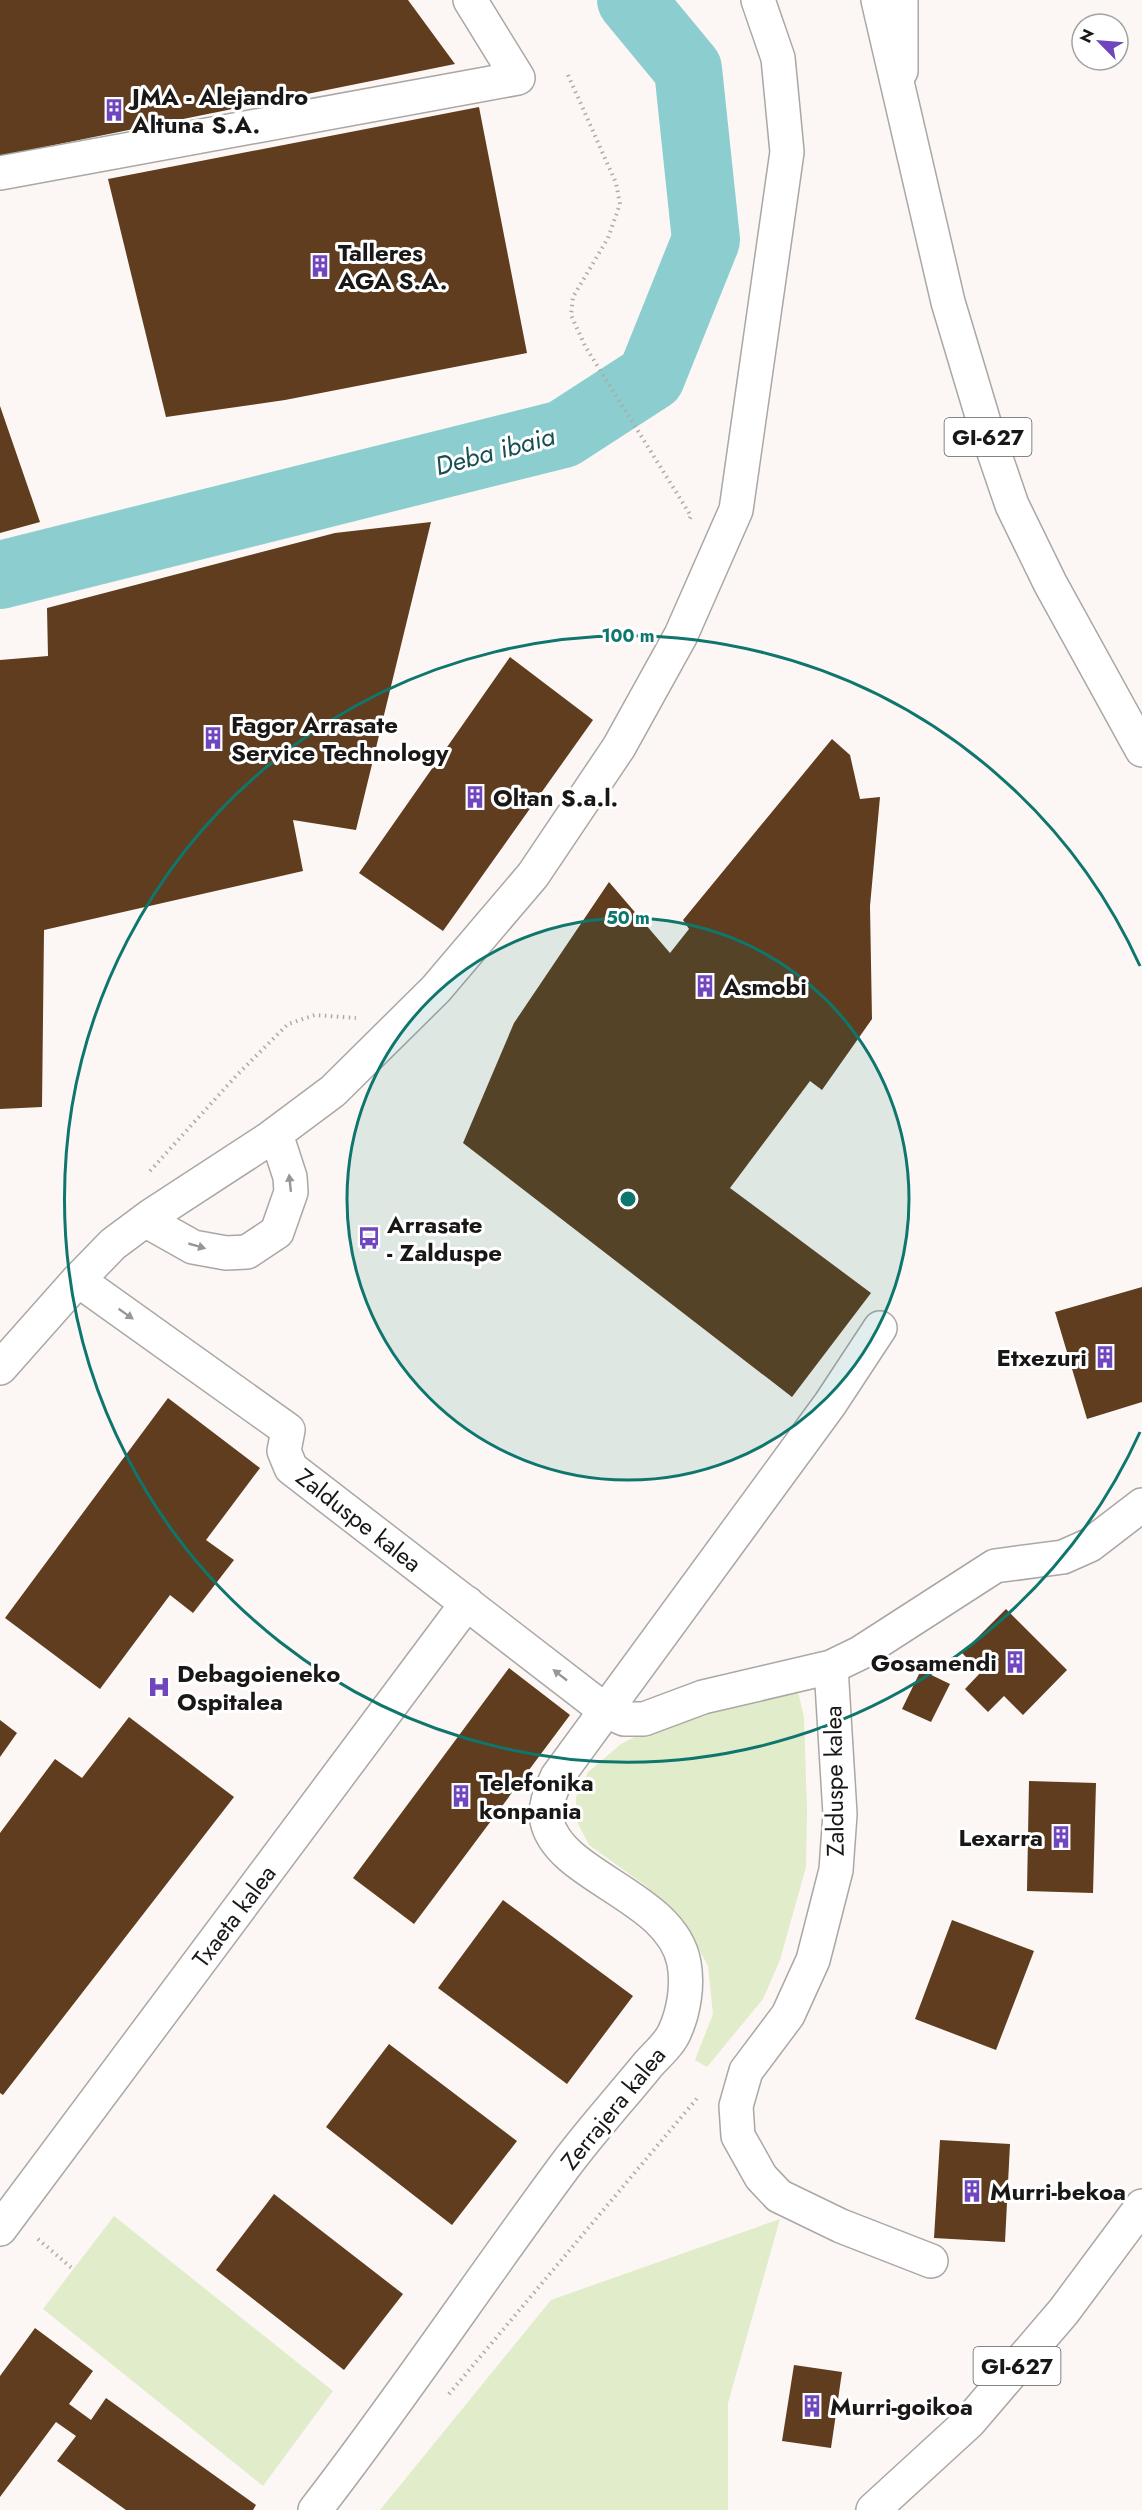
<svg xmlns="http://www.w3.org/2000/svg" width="1142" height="2510" font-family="Jost,sans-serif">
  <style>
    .green { fill: #e0ecca }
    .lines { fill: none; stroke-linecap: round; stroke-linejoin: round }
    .river { stroke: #8ccdd0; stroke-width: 68 }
    .building { fill: #5f3d1e }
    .minor-casing { stroke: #aaa7a4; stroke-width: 36 }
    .major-casing { stroke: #aaa7a4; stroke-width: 36 }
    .path { stroke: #aeaaa7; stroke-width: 4; stroke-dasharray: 1.5 4.5; stroke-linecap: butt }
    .minor { stroke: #fff; stroke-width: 33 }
    .major { stroke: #fff; stroke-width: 33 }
    .oneway { fill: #989797 }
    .ring { fill: none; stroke: #0f766e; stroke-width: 3 }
    .labels { text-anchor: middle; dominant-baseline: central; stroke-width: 6; stroke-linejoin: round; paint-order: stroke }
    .shield { fill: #fff; stroke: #5f5d5d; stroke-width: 1.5 }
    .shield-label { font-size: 22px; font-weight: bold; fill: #1a1817 }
    .poi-label { font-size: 24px; font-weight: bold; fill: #1a1817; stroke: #fff; text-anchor: start }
    .street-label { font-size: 24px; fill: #1a1817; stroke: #fff }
    .water-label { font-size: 26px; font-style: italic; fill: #175053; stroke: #fff }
    .centre { fill: #0f766e; stroke: #fff; stroke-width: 3 }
    .ring-label { font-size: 18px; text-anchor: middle; font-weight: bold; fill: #0f766e; stroke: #fff; stroke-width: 6; stroke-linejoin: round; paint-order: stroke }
  </style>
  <rect width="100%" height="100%" fill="#fcf7f4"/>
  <path class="green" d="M 797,1688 L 804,1717 L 807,1810 L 806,1867 L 780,1960 L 763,1999 L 707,2067 L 695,2060 L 713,2014 L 708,1966 L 687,1926 L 646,1886 L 589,1845 L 576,1820 L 576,1797 L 588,1772 L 621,1744 L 658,1725 Z
    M 114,2216 L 333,2391 L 263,2486 L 43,2309 Z
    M 780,2219 L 728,2403 L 728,2510 L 380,2510 L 551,2300 Z"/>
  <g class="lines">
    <path class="river" d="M 0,575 L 563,434 L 651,377 L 706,240 L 688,69 L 631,0"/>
  </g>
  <path class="building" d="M 0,0 L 408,0 L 455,64 L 0,156 Z
    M 479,107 L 527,353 L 285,400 L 166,417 L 108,179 Z
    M 0,406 L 40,522 L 0,533 Z
    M 431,522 L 356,830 L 293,820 L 303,871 L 44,930 L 42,1107 L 0,1109 L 0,660 L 48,656 L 47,608 L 335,533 Z
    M 510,657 L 593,720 L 443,931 L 359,873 Z
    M 832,739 L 850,755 L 860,799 L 880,797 L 870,906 L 872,1019 L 822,1090 L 810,1081 L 730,1188 L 871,1293 L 792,1397 L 463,1143 L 514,1023 L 609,882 L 670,953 L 689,929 L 683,920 Z
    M 1142,1287 L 1142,1402 L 1087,1419 L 1055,1312 Z
    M 168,1398 L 260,1468 L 206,1540 L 234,1560 L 193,1613 L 170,1595 L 100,1689 L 5,1618 Z
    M 1006,1609 L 1067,1670 L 1023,1715 L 1004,1696 L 988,1712 L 965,1689 L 981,1672 L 962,1653 Z
    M 509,1668 L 570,1715 L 414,1924 L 353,1878 Z
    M 921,1670 L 950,1684 L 931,1722 L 902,1709 Z
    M 129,1717 L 234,1797 L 3,2095 L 0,2093 L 0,1833 L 55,1759 L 82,1778 Z
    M 0,1720 L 17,1733 L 0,1757 Z
    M 1029,1781 L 1096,1783 L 1093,1893 L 1027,1891 Z
    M 503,1900 L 633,1996 L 567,2084 L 438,1988 Z
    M 952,1920 L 1034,1951 L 996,2050 L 915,2019 Z
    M 389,2044 L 517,2141 L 452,2225 L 326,2127 Z
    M 940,2140 L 1010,2144 L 1005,2242 L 934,2238 Z
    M 274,2194 L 403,2294 L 344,2370 L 216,2270 Z
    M 35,2328 L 93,2371 L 69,2404 L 91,2420 L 106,2398 L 256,2505 L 253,2510 L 126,2510 L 57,2461 L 76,2436 L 56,2422 L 0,2497 L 0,2376 Z
    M 794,2365 L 842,2372 L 831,2448 L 782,2441 Z"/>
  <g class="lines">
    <g class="minor-casing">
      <path id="minor" d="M 901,0 L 901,71
        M 0,173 L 518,78 L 470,0
        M 145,1220 L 193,1247 L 226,1253 L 247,1252 L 277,1232 L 291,1192 L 290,1177 L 276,1134
        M 78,1280 L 288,1430 L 284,1451 L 291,1468 L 606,1711 L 624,1719 L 644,1719 L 703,1697 L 831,1667 L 860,1653 L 995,1566 L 1063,1557 L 1090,1545 L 1142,1505
        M 0,1368 L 78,1280 L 113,1244 L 152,1215 L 270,1138 L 333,1091 L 436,989 L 533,875 L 619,747 L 681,635 L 736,510 L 787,152 L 778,58 L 758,0
        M 831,1667 L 840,1814 L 836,1870 L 813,1960 L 788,2015 L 746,2071 L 736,2106 L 738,2136 L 761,2177 L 779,2196 L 841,2226 L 931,2261
        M 0,2229 L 467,1603
        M 315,2510 C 402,2398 480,2280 564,2167 C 590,2132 619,2100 646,2067 C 655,2056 670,2044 675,2031 C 684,2011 688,1985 684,1963 C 672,1896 559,1877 547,1821 C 544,1805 551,1791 557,1777 L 830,1404 L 880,1328"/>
    </g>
    <g class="major-casing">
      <path id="major" d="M 878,0 L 948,302 L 986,429 L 1012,505 L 1050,583 L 1142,750
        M 873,2510 L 969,2422 L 1064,2311 L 1142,2206"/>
    </g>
    <path class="path" d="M 568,75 L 616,183 L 620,204 L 608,238 L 573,297 L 571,315 L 585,346 L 691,516 L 689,520
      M 150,1171 L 236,1076 L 288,1024 L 315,1015 L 356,1018
      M 38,2239 L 74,2270
      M 449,2394 L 699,2096"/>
    <use href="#minor" class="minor"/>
    <use href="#major" class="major"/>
  </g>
  <defs><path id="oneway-solid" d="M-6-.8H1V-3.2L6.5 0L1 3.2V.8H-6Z" transform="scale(1.5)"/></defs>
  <g class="oneway">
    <use href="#oneway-solid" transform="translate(290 1183) rotate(-96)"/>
    <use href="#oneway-solid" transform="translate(197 1246) rotate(16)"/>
    <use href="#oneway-solid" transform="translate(126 1314) rotate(35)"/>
    <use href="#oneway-solid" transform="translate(560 1675) rotate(-142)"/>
  </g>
  <circle cx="628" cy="1199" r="281" fill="#0f766e" fill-opacity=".12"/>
  <g class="ring">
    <circle cx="628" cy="1199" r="281"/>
    <path d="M1140 1432A563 563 0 1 1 1140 966"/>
  </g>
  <defs>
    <g id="building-bare" transform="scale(1.8)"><path d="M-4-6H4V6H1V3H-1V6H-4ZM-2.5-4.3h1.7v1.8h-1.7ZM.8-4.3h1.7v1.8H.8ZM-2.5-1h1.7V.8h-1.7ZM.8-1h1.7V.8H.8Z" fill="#6f46be" stroke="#fff" stroke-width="2.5" paint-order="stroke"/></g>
    <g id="bus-bare" transform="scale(1.8)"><path d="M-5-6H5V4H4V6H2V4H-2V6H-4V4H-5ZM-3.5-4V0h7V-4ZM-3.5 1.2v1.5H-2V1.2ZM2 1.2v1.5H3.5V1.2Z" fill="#6f46be" stroke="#fff" stroke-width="2.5" paint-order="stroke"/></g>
    <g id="hospital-bare" transform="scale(1.8)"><path d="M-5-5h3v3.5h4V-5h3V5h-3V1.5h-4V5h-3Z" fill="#6f46be" stroke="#fff" stroke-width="2.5" paint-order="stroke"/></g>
  </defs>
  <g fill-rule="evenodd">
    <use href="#building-bare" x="114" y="110"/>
    <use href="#building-bare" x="320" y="266"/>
    <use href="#building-bare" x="213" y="738"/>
    <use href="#building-bare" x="475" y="797"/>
    <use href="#building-bare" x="705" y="986"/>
    <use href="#bus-bare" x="369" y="1238"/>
    <use href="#building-bare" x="1105" y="1357"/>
    <use href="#building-bare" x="1015" y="1662"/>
    <use href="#hospital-bare" x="159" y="1687"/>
    <use href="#building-bare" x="461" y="1796"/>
    <use href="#building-bare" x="1061" y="1837"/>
    <use href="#building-bare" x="972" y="2191"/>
    <use href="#building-bare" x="812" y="2406"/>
  </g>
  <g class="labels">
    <g class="shield">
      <rect x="944.5" y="418" width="87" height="38" rx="4.5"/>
      <rect x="973.5" y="2347" width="87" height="38" rx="4.5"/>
    </g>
    <g class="shield-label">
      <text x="988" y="437">GI-627</text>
      <text x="1017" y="2366">GI-627</text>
    </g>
    <g class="poi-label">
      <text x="132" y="96">JMA - Alejandro<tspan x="132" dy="28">Altuna S.A.</tspan></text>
      <text x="338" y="252">Talleres<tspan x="338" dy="28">AGA S.A.</tspan></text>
      <text x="231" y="724">Fagor Arrasate<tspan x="231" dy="28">Service Technology</tspan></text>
      <text x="493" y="797">Oltan S.a.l.</text>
      <text x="723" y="986">Asmobi</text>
      <text x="387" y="1224">Arrasate<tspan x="387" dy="28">- Zalduspe</tspan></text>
      <text x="1087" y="1357" text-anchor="end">Etxezuri</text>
      <text x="997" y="1662" text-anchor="end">Gosamendi</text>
      <text x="177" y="1673">Debagoieneko<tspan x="177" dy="28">Ospitalea</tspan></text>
      <text x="479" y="1782">Telefonika<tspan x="479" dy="28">konpania</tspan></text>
      <text x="1043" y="1837" text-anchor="end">Lexarra</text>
      <text x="990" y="2191">Murri-bekoa</text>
      <text x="830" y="2406">Murri-goikoa</text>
    </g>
    <g class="street-label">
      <text transform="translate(359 1520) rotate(38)">Zalduspe kalea</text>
      <text transform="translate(834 1781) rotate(-91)">Zalduspe kalea</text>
      <text transform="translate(234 1916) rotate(-53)">Txaeta kalea</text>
      <text transform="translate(613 2108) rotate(-51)">Zerrajera kalea</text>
    </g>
    <g class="water-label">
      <text transform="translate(495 451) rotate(-15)">Deba ibaia</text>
    </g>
  </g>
  <circle cx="628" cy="1199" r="9" class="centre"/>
  <g class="ring-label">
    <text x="628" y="642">100 m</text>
    <text x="628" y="924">50 m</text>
  </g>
  <g transform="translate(1100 42) rotate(295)"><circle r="28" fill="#ffffff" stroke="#a3a3a2" stroke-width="1.5"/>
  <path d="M0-4.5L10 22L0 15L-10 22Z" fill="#6f46be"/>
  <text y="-9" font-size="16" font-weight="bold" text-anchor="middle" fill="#1a1817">N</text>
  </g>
</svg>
